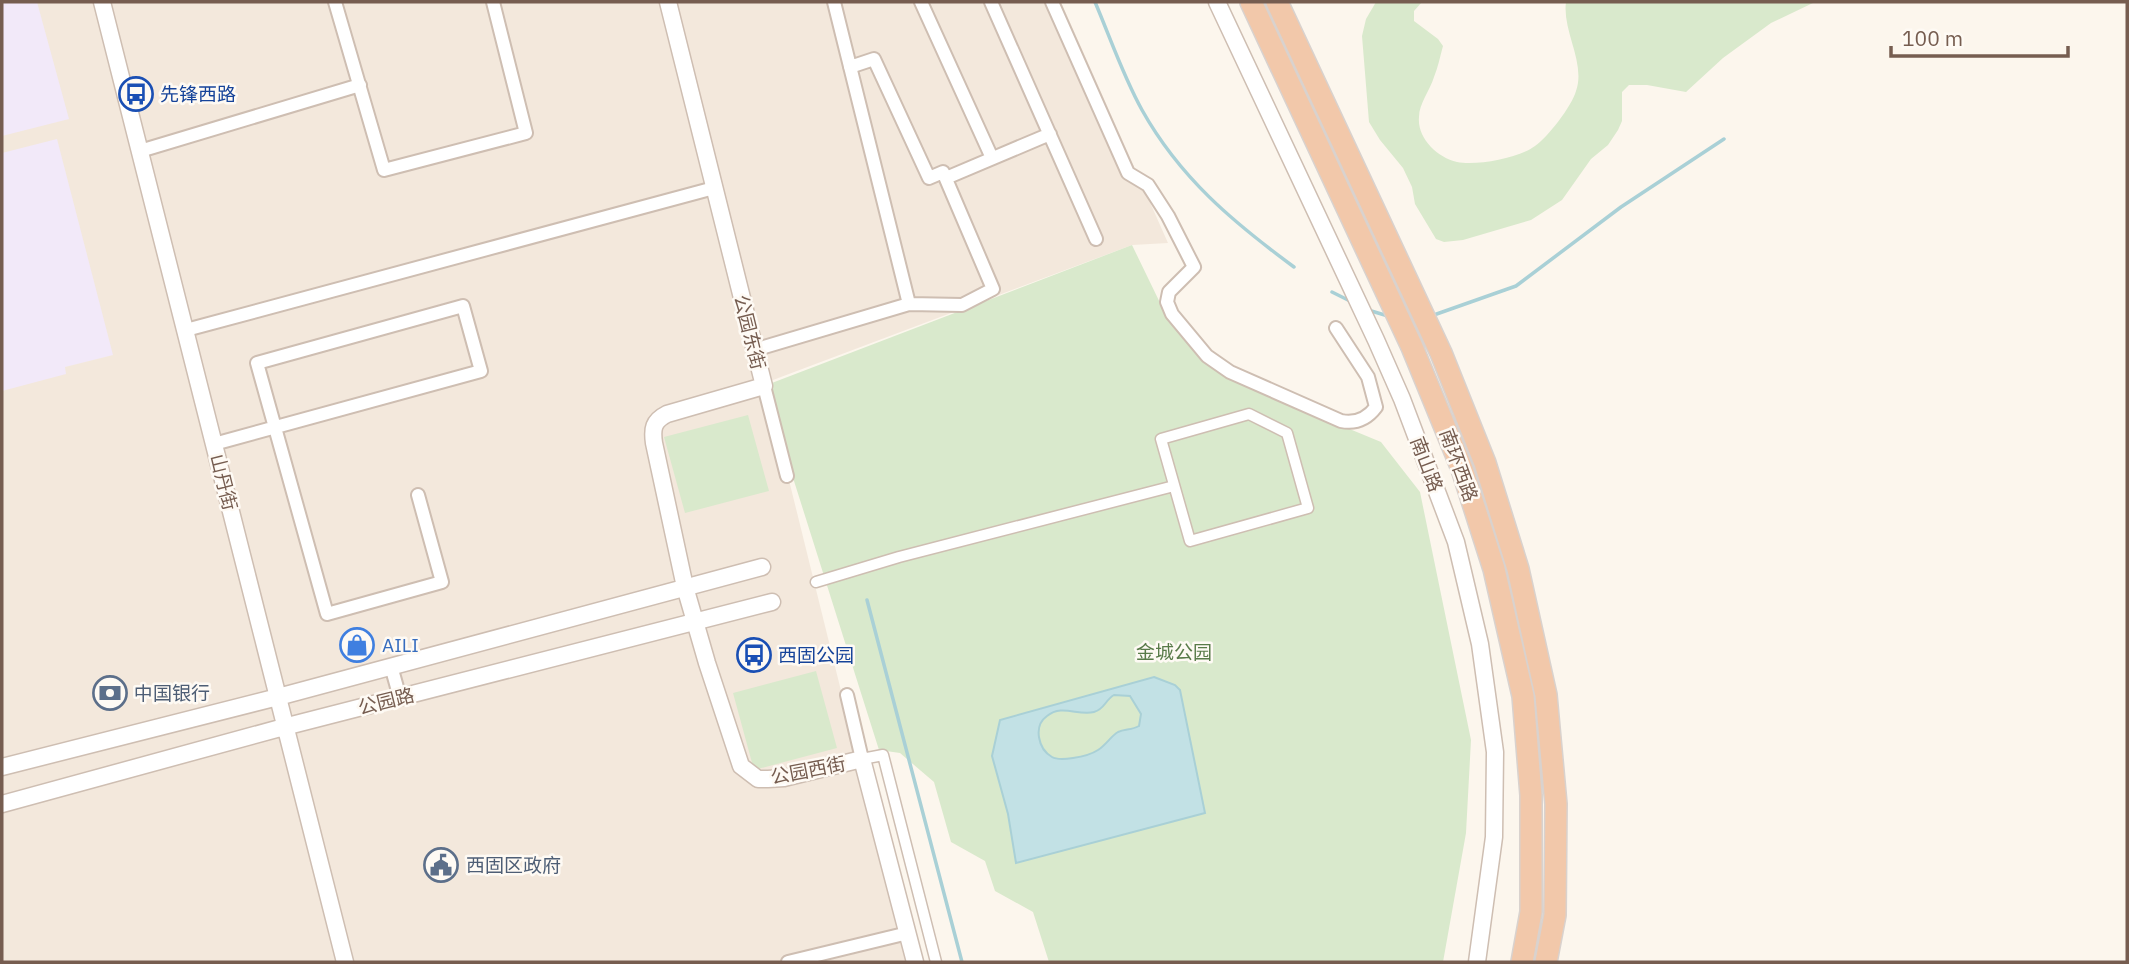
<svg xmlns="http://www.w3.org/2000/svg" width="2129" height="964" font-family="'IBM Plex Sans','Noto Sans SC',sans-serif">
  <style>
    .residential { fill: #f3e8dc }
    .education { fill: #f2e9f9 }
    .green { fill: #d9e9cc }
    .water { fill: #c2e1e5; stroke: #a9d0d6; stroke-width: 2; fill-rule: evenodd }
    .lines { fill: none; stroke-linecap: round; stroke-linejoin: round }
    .stream { stroke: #a9d0d6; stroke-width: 3.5 }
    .pedestrian-casing { stroke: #cebeb2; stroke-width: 13 }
    .minor-casing { stroke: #cebeb2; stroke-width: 16 }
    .tertiary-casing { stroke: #cebeb2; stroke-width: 19 }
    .trunk-casing { stroke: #d9d2ce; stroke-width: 24 }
    .pedestrian { stroke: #fff; stroke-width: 10 }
    .minor { stroke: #fff; stroke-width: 12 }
    .tertiary { stroke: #fff; stroke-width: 16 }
    .trunk { stroke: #f2c8aa; stroke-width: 21 }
    .labels { text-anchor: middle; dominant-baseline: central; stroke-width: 5; stroke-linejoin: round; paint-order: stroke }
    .transit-label { font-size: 19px; fill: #164399; stroke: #fefaf4; text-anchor: start }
    .street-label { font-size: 19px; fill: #765d50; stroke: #fefaf4 }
    .shop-label { font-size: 19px; fill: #366cbe; stroke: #fefaf4; text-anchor: start }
    .park-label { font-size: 19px; fill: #597b49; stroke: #fefaf4 }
    .service-label { font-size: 19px; fill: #4e5e75; stroke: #fefaf4; text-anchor: start }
  </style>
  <rect width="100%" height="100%" fill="#fcf6ed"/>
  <path class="residential" d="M 2,2 L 1061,2 L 1168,243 L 1132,245 L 765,383 L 908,962 L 2,962 Z"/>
  <path class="education" d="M 2,2 L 37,2 L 69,119 L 2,136 Z
    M 57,139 L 113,355 L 65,367 L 66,374 L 2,391 L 2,153 Z"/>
  <path class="green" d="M 1376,2 L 1422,2 L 1414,11 L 1414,21 L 1438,39 L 1443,46 C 1440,57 1438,67 1434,77 C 1430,90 1419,104 1419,117 C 1417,138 1437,157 1457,162 C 1477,166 1519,158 1535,146 C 1547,138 1572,106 1576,91 C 1586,63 1562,31 1566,2 L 1815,2 L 1771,23 L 1723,58 L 1686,92 L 1647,85 L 1629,85 L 1622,92 L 1622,121 L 1618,130 L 1608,145 L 1591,159 L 1562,200 L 1531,220 L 1463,240 L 1444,242 L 1436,239 L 1415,204 L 1412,187 L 1403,168 L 1380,140 L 1369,122 L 1362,36 L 1366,19 Z
    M 1132,245 L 1164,311 L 1202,361 L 1277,399 L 1381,442 L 1420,492 L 1471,740 L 1466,833 L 1443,962 L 1049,962 L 1033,912 L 995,891 L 985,861 L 951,842 L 934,782 L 900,753 L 879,750 L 764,386 Z
    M 748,415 L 769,491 L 685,513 L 664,437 Z
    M 816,671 L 837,748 L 754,770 L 733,693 Z"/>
  <path class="water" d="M 1154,677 L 1175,685 L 1180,690 L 1205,813 L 1016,863 L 1008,814 L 992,756 L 1000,720 ZM 1114,695 L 1130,696 L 1141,714 L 1139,726 C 1132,730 1125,729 1118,732 C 1111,736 1106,745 1098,750 C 1092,754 1080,757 1073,758 C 1066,759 1057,760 1052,757 C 1038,749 1033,726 1047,716 C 1062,704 1078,716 1094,712 C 1105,709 1105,700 1114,695 Z"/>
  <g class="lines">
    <path class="stream" d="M 1095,2 C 1110,37 1123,76 1142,110 C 1180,178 1233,222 1294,267
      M 1332,292 L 1352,302
      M 1368,310 L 1388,316
      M 1431,316 L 1516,286 L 1621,207 L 1724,139
      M 867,600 L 962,962"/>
    <g class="pedestrian-casing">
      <path id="pedestrian" d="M 1249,414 L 1287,433 L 1308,508 L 1190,541 L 1161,439 Z
        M 816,582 L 899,557 L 1174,486
        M 862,759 L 883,755 L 936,962"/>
    </g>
    <g class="minor-casing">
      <path id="minor" d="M 335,2 L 384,170 L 526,133 L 493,2
        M 834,2 L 909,304
        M 921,2 L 992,158
        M 991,2 L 1096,239
        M 1052,2 L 1128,173 L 1148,185 L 1168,216 L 1194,267 L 1169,292 L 1167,302 L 1172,314 L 1207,356 L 1230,372 L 1341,421 C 1356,424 1367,419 1376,407 L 1368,377 L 1336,328
        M 140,151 L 360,85
        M 946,178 L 1050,134
        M 186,330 L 714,188
        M 754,350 L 909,304 L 962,305 L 993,289 L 943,172 L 929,178 L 874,59 L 850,67
        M 764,386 L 787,476
        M 214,444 L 481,371 L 463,306 L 257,363 L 327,614 L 442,582 L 418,495
        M 391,666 L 400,698
        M 847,695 L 862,759
        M 788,962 L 908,933"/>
    </g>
    <g class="tertiary-casing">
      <path id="tertiary" d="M 102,2 L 345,962
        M 668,2 L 764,386 L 667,414 C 653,421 652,429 654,443 L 685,587 L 707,663 L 741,766 L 758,779 L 768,779 L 784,778 L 862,759 L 915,962
        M 1217,2 L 1376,340 L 1402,399 L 1456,542 L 1480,644 L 1495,752 L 1494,837 L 1477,962
        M 2,767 L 278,697 L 762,567
        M 2,804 L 284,727 L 772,602"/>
    </g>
    <g class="trunk-casing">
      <path id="trunk" d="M 1251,2 L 1412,347 L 1462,469 L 1494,569 L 1523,696 L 1531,795 L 1531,912 L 1522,962
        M 1277,2 L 1441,353 L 1485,463 L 1518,569 L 1546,695 L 1556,804 L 1555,915 L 1546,962"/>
    </g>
    <use href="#pedestrian" class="pedestrian"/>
    <use href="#minor" class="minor"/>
    <use href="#tertiary" class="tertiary"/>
    <use href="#trunk" class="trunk"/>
  </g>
  <defs>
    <g id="bus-ring" transform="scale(1.75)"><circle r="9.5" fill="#fefaf4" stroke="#1a4fb4" stroke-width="1.5"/><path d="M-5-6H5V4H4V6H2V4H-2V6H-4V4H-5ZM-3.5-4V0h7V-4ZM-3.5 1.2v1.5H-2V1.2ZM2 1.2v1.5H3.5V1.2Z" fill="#1a4fb4"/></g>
    <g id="shop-ring" transform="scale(1.75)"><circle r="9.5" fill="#fefaf4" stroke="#3f7fe0" stroke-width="1.5"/><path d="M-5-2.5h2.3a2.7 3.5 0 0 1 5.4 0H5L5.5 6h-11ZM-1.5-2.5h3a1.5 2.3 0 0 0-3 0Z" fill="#3f7fe0"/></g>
    <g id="bank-ring" transform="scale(1.75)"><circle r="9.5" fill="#fefaf4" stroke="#5c6f8a" stroke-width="1.5"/><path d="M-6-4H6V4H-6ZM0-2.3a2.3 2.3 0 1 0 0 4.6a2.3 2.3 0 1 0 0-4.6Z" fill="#5c6f8a"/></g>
    <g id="civic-ring" transform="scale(1.75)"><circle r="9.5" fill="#fefaf4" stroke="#5c6f8a" stroke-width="1.5"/><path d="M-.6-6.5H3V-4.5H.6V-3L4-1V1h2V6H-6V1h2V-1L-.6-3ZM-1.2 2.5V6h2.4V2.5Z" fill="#5c6f8a"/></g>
  </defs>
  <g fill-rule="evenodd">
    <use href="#bus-ring" x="136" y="94"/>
    <use href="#shop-ring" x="357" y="645"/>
    <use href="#bus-ring" x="754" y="655"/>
    <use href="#bank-ring" x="110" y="693"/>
    <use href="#civic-ring" x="441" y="865"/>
  </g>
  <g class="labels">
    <g class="transit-label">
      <text x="160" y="94">先锋西路</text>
      <text x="778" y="655">西固公园</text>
    </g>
    <g class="street-label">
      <text transform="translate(750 332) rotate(76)">公园东街</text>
      <text transform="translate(1427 464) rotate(69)">南山路</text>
      <text transform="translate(1459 465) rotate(70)">南环西路</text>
      <text transform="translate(224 482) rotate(76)">山丹街</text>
      <text transform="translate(386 701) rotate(-14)">公园路</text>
      <text transform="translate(808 770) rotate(-11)">公园西街</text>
    </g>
    <g class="shop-label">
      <text x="382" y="645">AILI</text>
    </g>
    <g class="park-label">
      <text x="1174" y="652">金城公园</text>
    </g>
    <g class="service-label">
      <text x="134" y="693">中国银行</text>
      <text x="466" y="865">西固区政府</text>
    </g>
  </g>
  <rect width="2129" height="964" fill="none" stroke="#765d50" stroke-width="7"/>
  <path d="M1891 46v10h177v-10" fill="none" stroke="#765d50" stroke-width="3.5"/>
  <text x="1902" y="46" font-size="21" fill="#765d50" stroke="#fefaf4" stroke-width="5" paint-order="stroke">100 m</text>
</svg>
